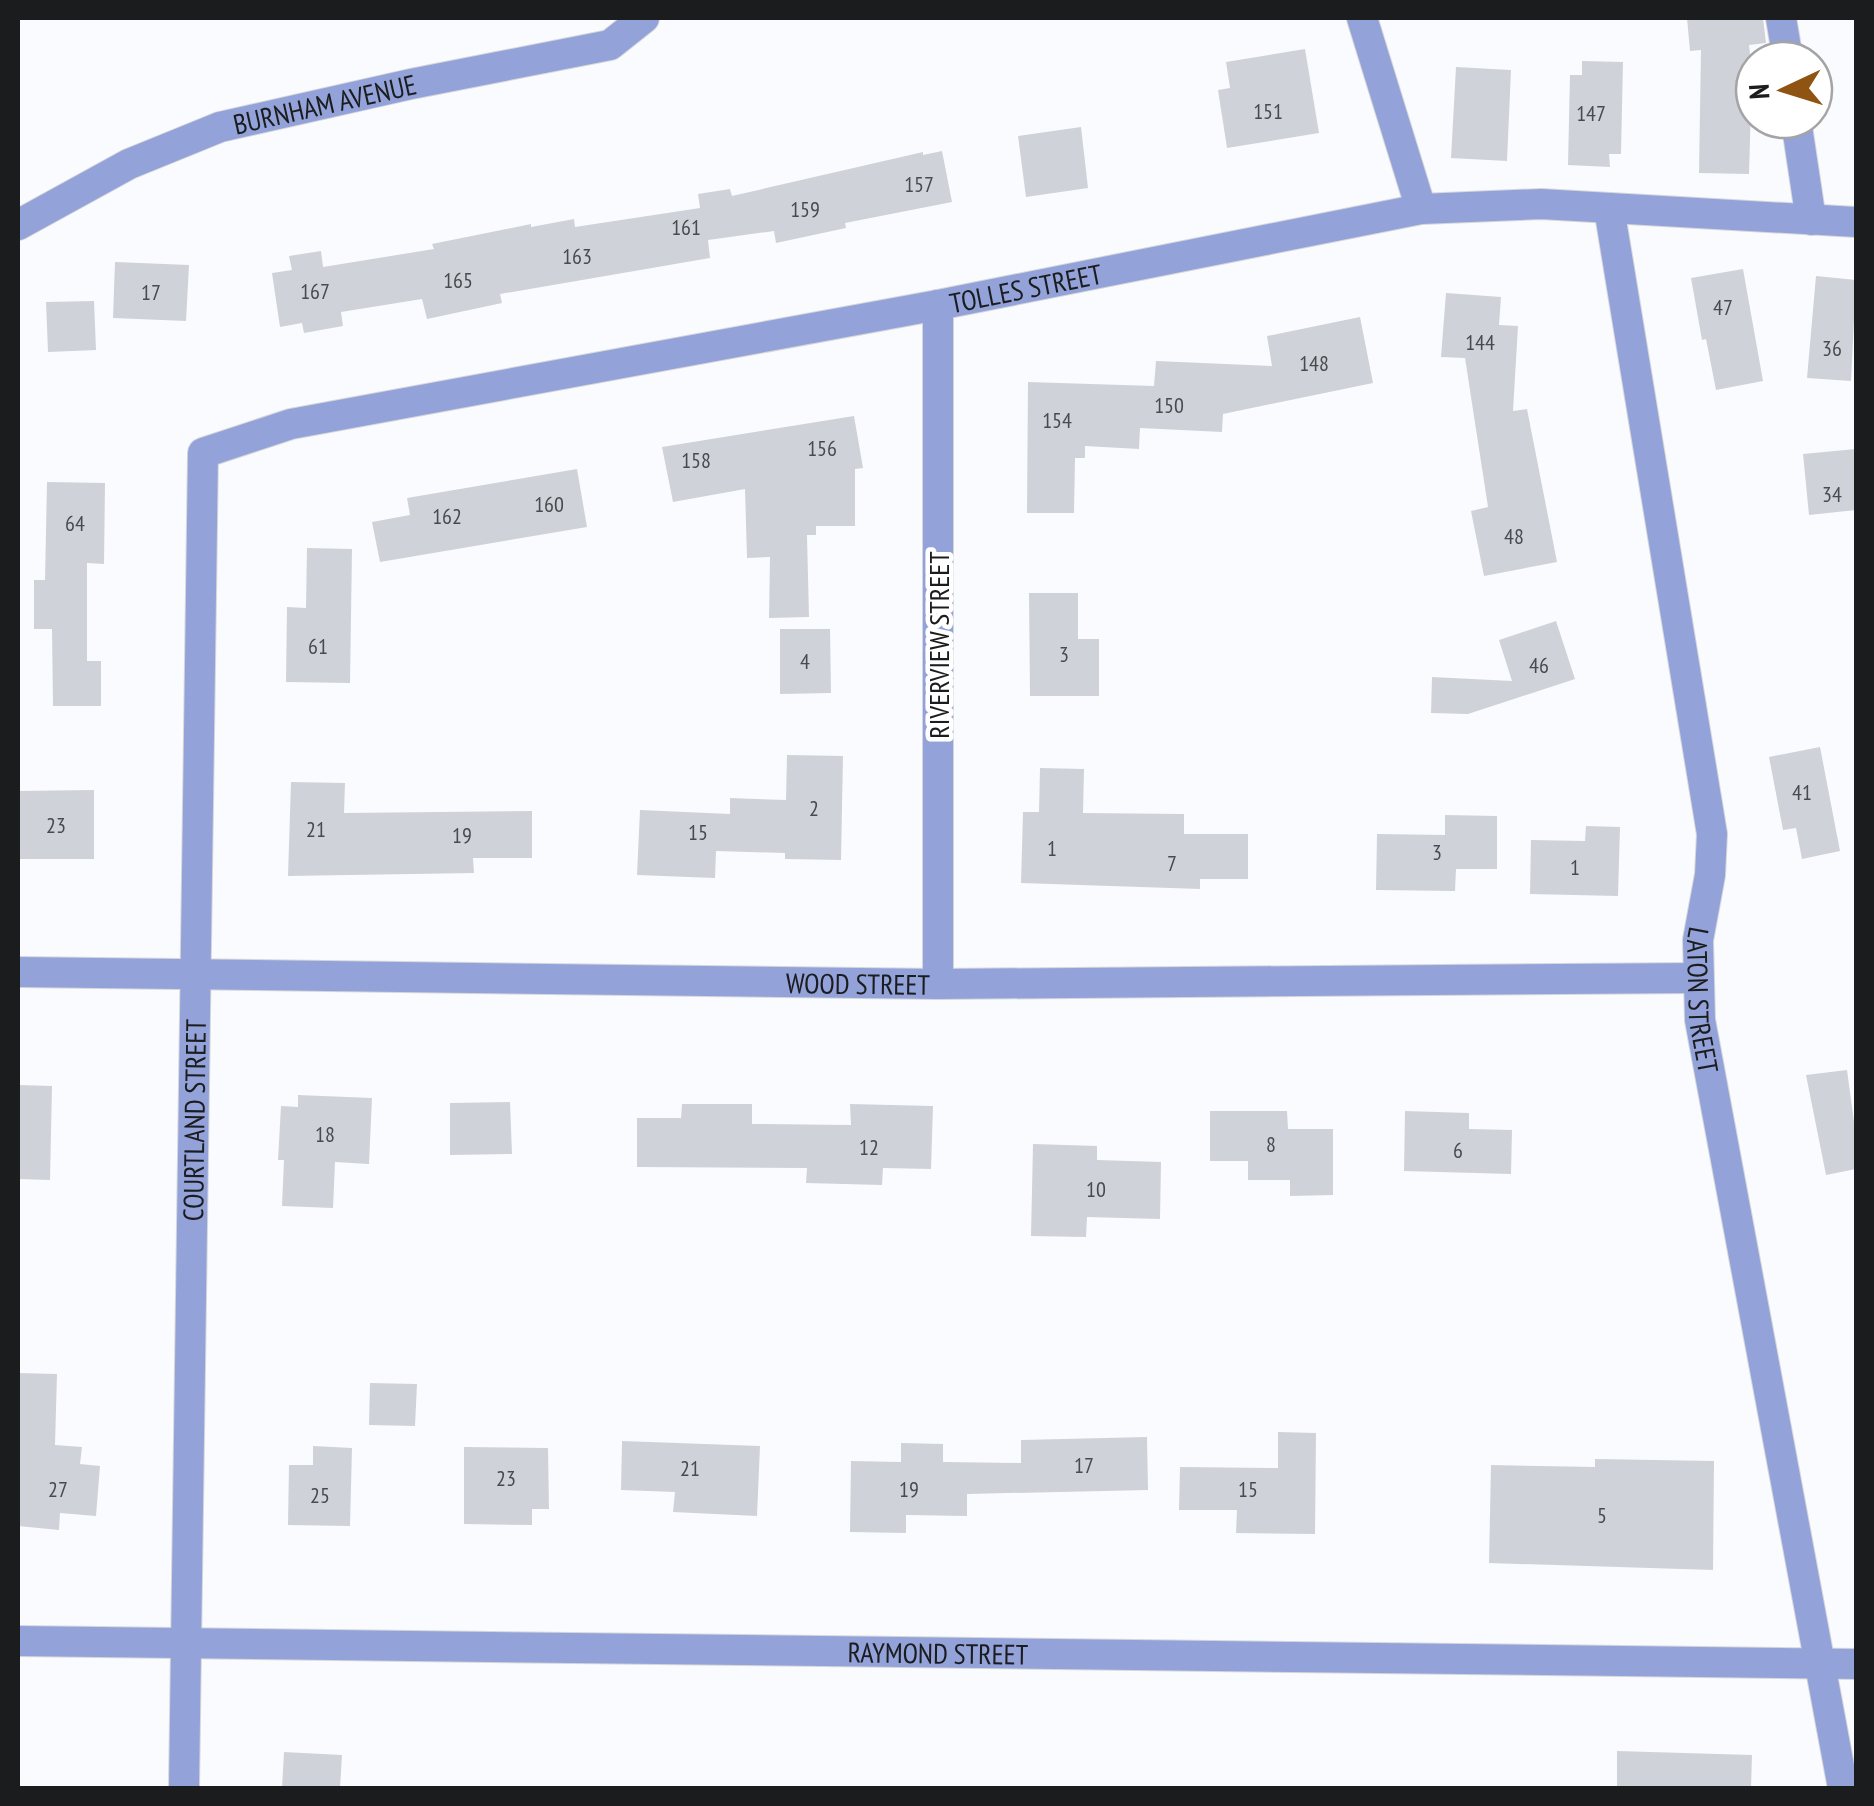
<svg xmlns="http://www.w3.org/2000/svg" width="1874" height="1806" font-family="'PT Sans Narrow',sans-serif">
  <style>
    .building { fill: #d0d2da }
    .lines { fill: none; stroke-linecap: round; stroke-linejoin: round }
    .street-casing { stroke: #d6d7da; stroke-width: 32 }
    .street { stroke: #93a2d9; stroke-width: 30 }
    .labels { text-anchor: middle; dominant-baseline: central; stroke-width: 9; stroke-linejoin: round; paint-order: stroke }
    .number-label { font-size: 22px; fill: #484a4d }
    .street-label { font-size: 28px; fill: #1b1c1e; stroke: #fff }
  </style>
  <rect width="100%" height="100%" fill="#fafbfe"/>
  <path class="building" d="M 1687,18 L 1763,18 L 1766,43 L 1749,45 L 1752,70 L 1749,174 L 1699,173 L 1701,50 L 1690,51 Z
    M 1305,49 L 1319,133 L 1227,148 L 1218,90 L 1230,88 L 1226,62 Z
    M 1582,61 L 1623,62 L 1621,154 L 1609,154 L 1610,167 L 1568,165 L 1570,75 L 1582,75 Z
    M 1456,67 L 1511,70 L 1507,161 L 1451,158 Z
    M 1081,127 L 1088,188 L 1026,197 L 1018,136 Z
    M 942,151 L 952,202 L 845,223 L 846,228 L 776,243 L 774,231 L 708,240 L 710,258 L 500,294 L 502,303 L 427,319 L 422,299 L 341,312 L 343,326 L 304,333 L 302,323 L 280,327 L 272,273 L 292,270 L 289,256 L 321,251 L 323,267 L 434,249 L 432,244 L 531,224 L 531,227 L 574,219 L 575,227 L 700,208 L 698,194 L 730,189 L 732,196 L 923,152 L 923,155 Z
    M 115,262 L 189,265 L 186,321 L 113,318 Z
    M 1743,269 L 1763,381 L 1716,390 L 1706,339 L 1702,340 L 1691,278 Z
    M 1816,276 L 1856,280 L 1851,381 L 1807,378 Z
    M 1446,293 L 1501,297 L 1499,325 L 1518,326 L 1513,411 L 1527,409 L 1557,562 L 1484,576 L 1471,511 L 1488,507 L 1465,358 L 1441,357 Z
    M 94,301 L 96,350 L 48,352 L 46,302 Z
    M 1360,317 L 1373,383 L 1223,414 L 1222,432 L 1140,428 L 1139,449 L 1085,446 L 1085,458 L 1075,458 L 1074,513 L 1027,513 L 1028,382 L 1154,386 L 1156,361 L 1272,366 L 1267,336 Z
    M 854,416 L 863,468 L 855,469 L 855,526 L 816,526 L 816,535 L 807,535 L 809,617 L 769,618 L 770,557 L 747,558 L 745,489 L 673,502 L 662,447 Z
    M 1856,449 L 1856,510 L 1809,515 L 1803,454 Z
    M 577,469 L 587,527 L 380,562 L 372,522 L 410,515 L 407,498 Z
    M 47,482 L 105,483 L 104,564 L 87,563 L 87,661 L 101,661 L 101,706 L 53,706 L 52,629 L 34,629 L 34,580 L 45,580 Z
    M 307,548 L 352,549 L 350,683 L 286,682 L 287,607 L 306,608 Z
    M 1029,593 L 1078,593 L 1078,639 L 1099,639 L 1099,696 L 1030,696 Z
    M 1556,621 L 1575,679 L 1468,714 L 1431,713 L 1432,677 L 1512,681 L 1499,640 Z
    M 780,629 L 830,629 L 831,693 L 780,694 Z
    M 1820,747 L 1840,851 L 1802,859 L 1796,828 L 1783,830 L 1769,757 Z
    M 787,755 L 843,756 L 841,860 L 785,859 L 785,853 L 716,851 L 715,878 L 637,875 L 640,810 L 730,814 L 730,798 L 786,800 Z
    M 1040,768 L 1084,769 L 1083,813 L 1184,814 L 1184,834 L 1248,834 L 1248,879 L 1200,879 L 1200,889 L 1021,883 L 1023,812 L 1039,812 Z
    M 291,782 L 345,783 L 344,813 L 532,811 L 532,858 L 473,858 L 474,873 L 288,876 Z
    M 94,790 L 94,859 L 18,859 L 18,791 Z
    M 1445,815 L 1497,816 L 1497,869 L 1456,869 L 1455,891 L 1376,890 L 1377,834 L 1445,835 Z
    M 1586,826 L 1620,827 L 1618,896 L 1530,894 L 1531,840 L 1585,841 Z
    M 1847,1070 L 1856,1137 L 1856,1169 L 1826,1175 L 1806,1075 Z
    M 18,1085 L 52,1086 L 50,1180 L 18,1179 Z
    M 298,1095 L 372,1098 L 369,1164 L 335,1162 L 333,1208 L 282,1206 L 284,1160 L 278,1160 L 281,1106 L 298,1107 Z
    M 510,1102 L 512,1154 L 450,1155 L 450,1103 Z
    M 682,1104 L 752,1104 L 752,1124 L 851,1125 L 850,1104 L 933,1106 L 931,1169 L 883,1168 L 882,1185 L 806,1183 L 807,1168 L 637,1167 L 637,1118 L 681,1118 Z
    M 1210,1111 L 1287,1111 L 1288,1129 L 1333,1129 L 1333,1195 L 1290,1196 L 1290,1180 L 1248,1180 L 1248,1161 L 1210,1161 Z
    M 1405,1111 L 1469,1113 L 1469,1129 L 1512,1130 L 1511,1174 L 1404,1171 Z
    M 1033,1144 L 1097,1146 L 1097,1160 L 1161,1162 L 1160,1219 L 1087,1217 L 1086,1237 L 1031,1236 Z
    M 18,1373 L 57,1374 L 55,1445 L 82,1447 L 80,1464 L 100,1466 L 96,1516 L 60,1513 L 59,1530 L 18,1526 Z
    M 370,1383 L 417,1384 L 415,1426 L 369,1425 Z
    M 1278,1432 L 1316,1433 L 1315,1534 L 1236,1533 L 1237,1510 L 1179,1510 L 1180,1467 L 1278,1468 Z
    M 1147,1437 L 1148,1490 L 967,1494 L 967,1516 L 906,1515 L 906,1533 L 850,1532 L 851,1461 L 901,1462 L 901,1443 L 943,1444 L 943,1462 L 1021,1463 L 1021,1440 Z
    M 622,1441 L 760,1446 L 757,1516 L 673,1512 L 675,1492 L 621,1490 Z
    M 313,1446 L 352,1448 L 350,1526 L 288,1525 L 289,1465 L 313,1465 Z
    M 464,1447 L 548,1448 L 549,1509 L 532,1509 L 532,1525 L 464,1524 Z
    M 1595,1459 L 1714,1461 L 1713,1570 L 1489,1563 L 1491,1465 L 1595,1467 Z
    M 1617,1751 L 1752,1755 L 1751,1788 L 1617,1788 Z
    M 284,1752 L 342,1755 L 340,1788 L 282,1788 Z"/>
  <g class="lines">
    <g class="street-casing">
      <g id="street">
        <path d="M 1362,18 L 1421,209"/>
        <path d="M 1781,18 L 1788,60"/>
        <path d="M 1796,120 L 1811,220"/>
        <path id="s1" d="M 1609,208 L 1712,834 L 1710,875 L 1698,940 L 1700,1020 L 1843,1788"/>
        <path id="s2" d="M 18,225 L 129,164 L 220,127 L 411,84 L 610,45 L 644,18"/>
        <path d="M 938,305 L 938,984"/>
        <path id="s3" d="M 18,972 L 938,984 L 1697,978"/>
        <path id="s4" d="M 18,1641 L 1856,1664"/>
        <path id="s5" d="M 184,1788 L 203,453 L 291,424 L 938,305 L 1421,209 L 1541,204 L 1856,222"/>
      </g>
    </g>
    <use href="#street" class="street"/>
  </g>
  <g class="labels">
    <g class="number-label">
      <text x="1268" y="111">151</text>
      <text x="1591" y="113">147</text>
      <text x="919" y="184">157</text>
      <text x="805" y="209">159</text>
      <text x="686" y="227">161</text>
      <text x="577" y="256">163</text>
      <text x="458" y="280">165</text>
      <text x="315" y="291">167</text>
      <text x="151" y="292">17</text>
      <text x="1723" y="307">47</text>
      <text x="1480" y="342">144</text>
      <text x="1832" y="348">36</text>
      <text x="1314" y="363">148</text>
      <text x="1169" y="405">150</text>
      <text x="1057" y="420">154</text>
      <text x="822" y="448">156</text>
      <text x="696" y="460">158</text>
      <text x="1832" y="494">34</text>
      <text x="549" y="504">160</text>
      <text x="447" y="516">162</text>
      <text x="75" y="523">64</text>
      <text x="1514" y="536">48</text>
      <text x="318" y="646">61</text>
      <text x="1064" y="654">3</text>
      <text x="805" y="661">4</text>
      <text x="1539" y="665">46</text>
      <text x="1802" y="792">41</text>
      <text x="814" y="808">2</text>
      <text x="56" y="825">23</text>
      <text x="316" y="829">21</text>
      <text x="698" y="832">15</text>
      <text x="462" y="835">19</text>
      <text x="1052" y="848">1</text>
      <text x="1437" y="852">3</text>
      <text x="1172" y="863">7</text>
      <text x="1575" y="867">1</text>
      <text x="325" y="1134">18</text>
      <text x="1271" y="1144">8</text>
      <text x="869" y="1147">12</text>
      <text x="1458" y="1150">6</text>
      <text x="1096" y="1189">10</text>
      <text x="1084" y="1465">17</text>
      <text x="690" y="1468">21</text>
      <text x="506" y="1478">23</text>
      <text x="58" y="1489">27</text>
      <text x="909" y="1489">19</text>
      <text x="1248" y="1489">15</text>
      <text x="320" y="1495">25</text>
      <text x="1602" y="1515">5</text>
    </g>
    <g class="street-label">
      <text stroke="none"><textPath href="#s2" startOffset="332">BURNHAM AVENUE</textPath></text>
      <text stroke="none"><textPath href="#s5" startOffset="2175">TOLLES STREET</textPath></text>
      <text transform="translate(938 645) rotate(-90)">RIVERVIEW STREET</text>
      <text stroke="none"><textPath href="#s3" startOffset="840">WOOD STREET</textPath></text>
      <text stroke="none"><textPath href="#s1" startOffset="802">LATON STREET</textPath></text>
      <text stroke="none"><textPath href="#s5" startOffset="668">COURTLAND STREET</textPath></text>
      <text stroke="none"><textPath href="#s4" startOffset="920">RAYMOND STREET</textPath></text>
    </g>
  </g>
  <rect width="1874" height="1806" fill="none" stroke="#1b1c1e" stroke-width="40"/>
  <g transform="translate(1784 90) rotate(266)"><circle r="48" fill="#ffffff" stroke="#a4a4a5" stroke-width="2.5"/>
  <path d="M0-8L18 38L0 25L-18 38Z" fill="#8f5411"/>
  <text y="-15" font-size="28" font-weight="bold" text-anchor="middle" fill="#1b1c1e">N</text>
  </g>
</svg>
